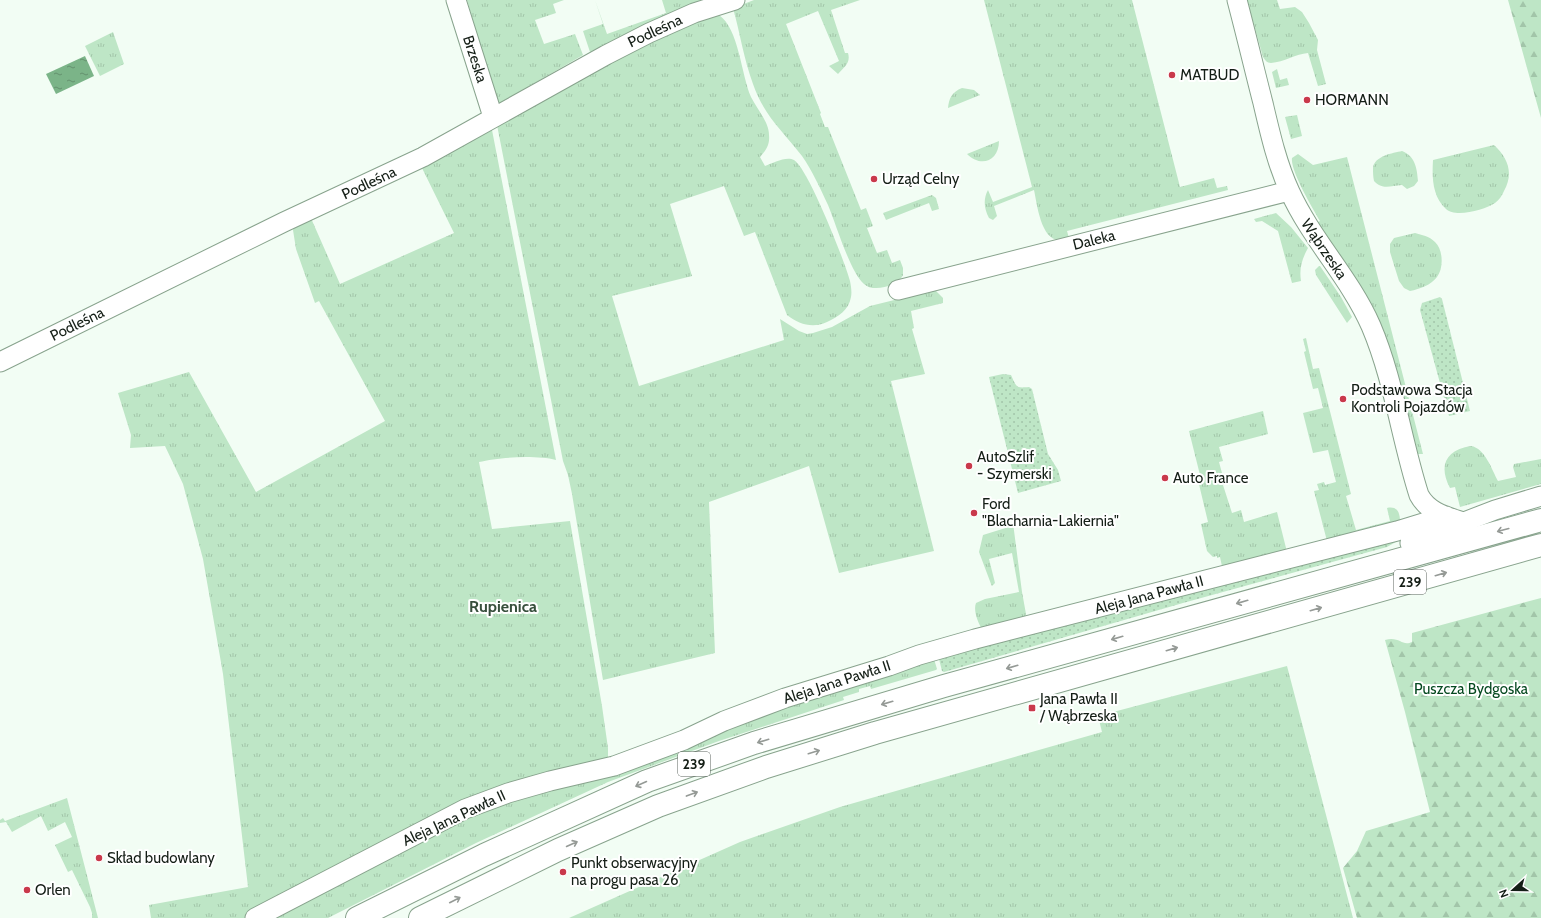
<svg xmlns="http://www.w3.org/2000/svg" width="1541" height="918" font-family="Cabin,sans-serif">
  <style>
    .grass { fill: url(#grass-tufts) }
    .forest { fill: url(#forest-firs) }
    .garden { fill: url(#garden-dots) }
    .water { fill: url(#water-ripples) }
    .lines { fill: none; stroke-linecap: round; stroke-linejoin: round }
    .minor-casing { stroke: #88a38d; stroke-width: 21 }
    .major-casing { stroke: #88a38d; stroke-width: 24 }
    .minor { stroke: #fff; stroke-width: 19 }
    .major { stroke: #fff; stroke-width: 22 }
    .oneway { stroke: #959a96 }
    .poi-dot { fill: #c9394b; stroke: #fff; stroke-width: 1.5 }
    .labels { text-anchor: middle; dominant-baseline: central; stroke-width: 4; stroke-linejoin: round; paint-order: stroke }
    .shield { fill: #fff; stroke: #5a625c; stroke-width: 1 }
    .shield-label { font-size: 14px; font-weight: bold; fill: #141e16 }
    .street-label { font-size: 15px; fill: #141e16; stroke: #fff }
    .poi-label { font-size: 15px; fill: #141e16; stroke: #fff; text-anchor: start }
    .park-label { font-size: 15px; fill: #054920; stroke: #fff }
    .neighbourhood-label { font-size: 16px; font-weight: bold; fill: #374f3c; stroke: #fff }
  </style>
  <defs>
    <pattern id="grass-tufts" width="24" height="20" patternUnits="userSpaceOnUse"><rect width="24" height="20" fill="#bee6c6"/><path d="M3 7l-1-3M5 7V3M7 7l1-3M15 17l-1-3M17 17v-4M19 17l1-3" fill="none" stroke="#a2c5a9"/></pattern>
    <pattern id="forest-firs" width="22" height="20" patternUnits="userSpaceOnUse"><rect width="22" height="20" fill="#bee6c6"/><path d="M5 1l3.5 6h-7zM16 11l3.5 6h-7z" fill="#a2c5a9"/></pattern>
    <pattern id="garden-dots" width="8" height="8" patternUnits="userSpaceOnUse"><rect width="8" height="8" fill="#bee6c6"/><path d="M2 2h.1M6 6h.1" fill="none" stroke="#a2c5a9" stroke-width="1.8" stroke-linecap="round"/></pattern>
    <pattern id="water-ripples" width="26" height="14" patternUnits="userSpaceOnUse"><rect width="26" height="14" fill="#7bb488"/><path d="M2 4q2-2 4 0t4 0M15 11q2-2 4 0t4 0" fill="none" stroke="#64926e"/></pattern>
  </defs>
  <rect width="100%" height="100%" fill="#f2fdf4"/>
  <path class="grass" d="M 467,0 L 564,0 L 553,4 L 556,13 L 535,20 L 544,44 L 575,34 L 583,55 L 497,105 Z
    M 595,0 L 607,34 L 666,13 L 662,0 L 701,0 L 590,52 L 583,31 L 603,24 Z
    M 754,0 L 860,0 L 831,10 L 845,53 L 848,53 C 851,63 844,67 838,74 L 829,66 L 839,61 L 818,11 L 786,24 L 821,113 L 820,114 L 825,127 L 828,127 L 861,210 L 866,208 L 873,226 L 867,228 L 877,253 L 887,250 L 892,263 L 900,260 L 903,268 L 903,275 C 898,286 873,293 864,284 C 850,272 836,224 828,205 C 821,190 812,170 802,156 C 783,131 764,116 753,84 C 744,60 740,33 733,8 Z
    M 984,0 L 1132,0 L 1180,187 L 1214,178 L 1217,188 L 1227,186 L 1228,190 L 1067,231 L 1069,238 C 1066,239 1063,240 1060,240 C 1041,241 1037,204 1034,190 L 994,206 L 997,216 L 993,220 L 989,218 C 984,209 983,199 988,190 L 993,202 L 1032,187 Z
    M 1247,0 L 1277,0 L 1280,9 L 1295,7 L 1302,12 L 1309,23 L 1318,40 L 1317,50 L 1326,84 L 1318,86 L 1308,53 C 1296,54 1284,62 1271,63 C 1267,63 1265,60 1263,57 Z
    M 719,15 C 739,29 741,74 751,97 C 757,109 769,122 769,135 C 770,145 766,150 760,157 L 765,166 C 773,163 786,156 794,160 C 808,168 845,262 850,281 C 851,286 852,292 851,297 C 849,310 838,317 827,322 C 812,329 799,324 787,315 L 755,232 L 744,236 L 724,186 L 670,204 L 692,276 L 612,296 L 639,386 L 784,340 L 780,319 L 799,331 L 807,334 L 813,333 L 832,327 L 870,306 L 935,290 L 943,298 L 943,303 L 911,311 L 914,328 L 912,329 L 925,374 L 891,381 L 934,551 L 839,573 L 809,466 L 709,502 L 715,653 L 603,680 L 572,494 L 568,475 L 563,461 L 497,125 L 666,31 Z
    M 113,32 L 124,64 L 100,76 L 85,46 Z
    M 1277,69 L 1280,80 L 1287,78 L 1289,85 L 1276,88 L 1272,72 Z
    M 962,88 L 974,90 L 980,95 L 948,108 C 949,98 952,92 962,88 Z
    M 1297,115 L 1302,136 L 1291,139 L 1285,117 Z
    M 492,130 L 556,460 C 536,455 499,457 479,462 L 492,529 L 570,521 L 602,706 L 608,748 L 608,759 L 518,785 L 247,918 L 151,918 L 149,905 L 248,887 L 223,674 L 203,559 L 183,484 L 165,446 L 130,448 L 131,435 L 118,393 L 189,372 L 256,492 L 385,421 L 319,301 L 315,303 L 296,249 L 293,230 L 294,227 L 310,216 L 340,284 L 454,233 L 421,166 Z
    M 999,141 C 999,161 981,168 967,154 Z
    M 1494,145 C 1508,158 1514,173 1504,191 C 1502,196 1499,200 1495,203 C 1485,210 1455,218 1446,209 C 1432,196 1432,177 1433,160 Z
    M 1402,151 C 1415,156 1417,168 1418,181 L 1414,186 L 1407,189 L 1402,185 C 1390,186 1382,190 1374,181 C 1373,177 1373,172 1373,168 C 1374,156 1393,153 1402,151 Z
    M 1298,154 L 1313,165 L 1347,157 L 1423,454 L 1418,454 L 1416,452 L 1316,223 L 1320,221 C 1313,209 1290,170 1292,158 Z
    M 932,195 L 936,198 L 939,209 L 932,211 L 929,203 L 886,220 L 883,213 Z
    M 1276,213 L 1291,227 L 1308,248 C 1302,259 1299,268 1301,281 L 1292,283 L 1278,231 L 1262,221 L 1256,222 L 1254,219 Z
    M 1415,233 C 1422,235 1429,236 1435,242 C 1443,249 1444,268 1437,277 C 1431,285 1420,289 1410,291 L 1404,288 L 1399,281 L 1394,265 L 1390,252 L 1390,244 L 1394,238 Z
    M 1319,266 L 1320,266 L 1341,297 L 1352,317 L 1347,323 L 1316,275 L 1315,270 Z
    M 1306,338 L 1313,369 L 1319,368 L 1351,494 L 1346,496 L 1356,530 L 1390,521 L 1387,508 C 1396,506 1400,511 1400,521 L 1327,541 L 1314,491 L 1319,490 L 1317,484 L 1324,482 L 1325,485 L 1336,482 L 1328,450 L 1313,453 L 1303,413 L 1323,408 L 1318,388 L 1313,389 L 1304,352 L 1306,351 L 1303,339 Z
    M 1263,411 L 1268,434 L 1219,447 L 1223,461 L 1219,462 L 1225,484 L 1223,485 L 1232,513 L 1241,510 L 1244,522 L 1277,512 L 1287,552 L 1223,571 L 1220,557 L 1217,558 L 1217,556 L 1213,557 L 1207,551 L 1201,524 L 1208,522 L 1197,476 L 1200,475 L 1189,431 Z
    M 1471,446 C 1485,448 1492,470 1498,481 L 1516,477 L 1513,467 L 1514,464 L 1541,459 L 1541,484 L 1460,507 L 1455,487 L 1450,488 C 1438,465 1446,450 1471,446 Z
    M 1013,523 L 1022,592 L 1026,614 L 1023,622 L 982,629 C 978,623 973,610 976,603 L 985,599 L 1019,592 L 1012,553 L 989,559 L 995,583 L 992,586 L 991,584 L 979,552 L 983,535 L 1012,526 Z
    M 934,659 L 937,669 L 936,670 L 871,689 L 870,686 L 859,689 L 859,692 L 843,697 L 844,700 L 719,741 L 608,782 L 476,843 L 328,918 L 265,918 L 471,812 Z
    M 1287,666 L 1353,918 L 569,918 L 740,842 L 840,807 L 1102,732 L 1098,716 Z
    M 67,798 L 98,918 L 92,918 L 92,913 L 90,907 L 72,870 L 68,872 L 55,845 L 72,837 L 65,822 L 48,831 L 41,816 L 12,832 L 6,822 L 0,823 L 0,820 L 3,818 L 5,821 Z"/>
  <path class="forest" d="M 1508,0 L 1541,0 L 1541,118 Z
    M 1541,598 L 1541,918 L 1357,918 L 1343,868 L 1357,851 L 1366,831 L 1430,812 L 1405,712 L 1385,640 C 1400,636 1402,647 1412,642 L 1412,633 Z"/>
  <path class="garden" d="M 1440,297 L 1442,299 L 1470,411 L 1449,416 L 1420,310 L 1422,303 Z
    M 1003,374 L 1011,375 C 1017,388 1016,388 1029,387 L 1032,389 L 1048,454 L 1058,470 L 1061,481 L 1018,493 L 989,377 Z
    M 1401,539 L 1387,547 L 1183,603 L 944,672 L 942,671 L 938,655 Z"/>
  <path class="water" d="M 85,56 L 94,76 L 56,94 L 46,74 Z"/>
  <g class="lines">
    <g class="minor-casing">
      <path id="minor" d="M 456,0 L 493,117
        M 1237,0 C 1246,34 1254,68 1263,103 C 1270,133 1277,164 1290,192 C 1312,240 1350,278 1371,326 C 1394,380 1401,439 1419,495 C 1428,512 1445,516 1463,522
        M 898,290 L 1289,191
        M 0,362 L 284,222 L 423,157 L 606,55 L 649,33 L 694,13 L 735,0
        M 1410,543 L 1495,510 L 1541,496
        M 255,918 L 465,809 L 508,793 L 550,781 L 614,766 L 684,740 L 724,721 L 785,698 L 889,666 L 919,655 L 975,639 L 1397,531 L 1446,516"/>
    </g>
    <g class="major-casing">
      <path id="major" d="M 357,918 L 484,855 L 647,781 L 754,743 L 944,686 L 1541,520
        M 420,918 L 558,850 L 658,806 L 766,767 L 875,733 L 1541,545"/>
    </g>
    <use href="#minor" class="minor"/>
    <use href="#major" class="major"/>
  </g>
  <defs><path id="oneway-shaft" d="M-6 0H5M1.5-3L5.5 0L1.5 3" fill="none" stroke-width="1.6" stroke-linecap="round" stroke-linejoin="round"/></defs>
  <g class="oneway">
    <use href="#oneway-shaft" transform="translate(1503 530) rotate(165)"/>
    <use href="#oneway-shaft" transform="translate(1441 574) rotate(-16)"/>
    <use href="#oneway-shaft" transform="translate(1242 602) rotate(164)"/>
    <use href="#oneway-shaft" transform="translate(1316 609) rotate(-16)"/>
    <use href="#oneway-shaft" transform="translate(1117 638) rotate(164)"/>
    <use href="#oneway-shaft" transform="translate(1172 649) rotate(-16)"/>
    <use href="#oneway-shaft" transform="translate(1012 667) rotate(164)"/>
    <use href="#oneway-shaft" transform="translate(887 703) rotate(164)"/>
    <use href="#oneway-shaft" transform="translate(763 741) rotate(163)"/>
    <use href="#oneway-shaft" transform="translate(814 752) rotate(-17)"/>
    <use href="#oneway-shaft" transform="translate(641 784) rotate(156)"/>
    <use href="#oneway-shaft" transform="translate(692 794) rotate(-20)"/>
    <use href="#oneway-shaft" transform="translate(572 844) rotate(-24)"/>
    <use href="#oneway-shaft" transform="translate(455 900) rotate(-27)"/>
  </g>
  <g class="poi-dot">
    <circle cx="1172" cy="75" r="4"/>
    <circle cx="1307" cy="100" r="4"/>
    <circle cx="874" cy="179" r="4"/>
    <circle cx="1343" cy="399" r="4"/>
    <circle cx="969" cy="466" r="4"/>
    <circle cx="1165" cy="478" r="4"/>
    <circle cx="974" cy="513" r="4"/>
    <rect x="1028" y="704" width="8" height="8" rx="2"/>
    <circle cx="99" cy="858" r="4"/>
    <circle cx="563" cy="872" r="4"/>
    <circle cx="27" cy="890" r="4"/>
  </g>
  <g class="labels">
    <g class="shield">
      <rect x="1394" y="570" width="32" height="24" rx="3"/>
      <rect x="678" y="752" width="32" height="24" rx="3"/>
    </g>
    <g class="shield-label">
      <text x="1410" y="582">239</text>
      <text x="694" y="764">239</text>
    </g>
    <g class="street-label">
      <text transform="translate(655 31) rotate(-25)">Podleśna</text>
      <text transform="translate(475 59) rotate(72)">Brzeska</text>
      <text transform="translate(369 183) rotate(-25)">Podleśna</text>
      <text transform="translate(1094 240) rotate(-14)">Daleka</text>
      <text transform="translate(1324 249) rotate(56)">Wąbrzeska</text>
      <text transform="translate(77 324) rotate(-26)">Podleśna</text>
      <text transform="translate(1149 595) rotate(-15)">Aleja Jana Pawła II</text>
      <text transform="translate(837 682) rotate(-18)">Aleja Jana Pawła II</text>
      <text transform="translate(454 818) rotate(-25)">Aleja Jana Pawła II</text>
    </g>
    <g class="poi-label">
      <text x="1180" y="75">MATBUD</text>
      <text x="1315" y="100">HORMANN</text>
      <text x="882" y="179">Urząd Celny</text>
      <text x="1351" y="390">Podstawowa Stacja<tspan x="1351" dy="17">Kontroli Pojazdów</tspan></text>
      <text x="977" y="457">AutoSzlif<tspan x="977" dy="17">- Szymerski</tspan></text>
      <text x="1173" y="478">Auto France</text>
      <text x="982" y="504">Ford<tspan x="982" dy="17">"Blacharnia-Lakiernia"</tspan></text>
      <text x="1040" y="699">Jana Pawła II<tspan x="1040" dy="17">/ Wąbrzeska</tspan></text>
      <text x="107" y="858">Skład budowlany</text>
      <text x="571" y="863">Punkt obserwacyjny<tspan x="571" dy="17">na progu pasa 26</tspan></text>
      <text x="35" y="890">Orlen</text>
    </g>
    <g class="park-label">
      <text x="1471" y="689">Puszcza Bydgoska</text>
    </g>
    <g class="neighbourhood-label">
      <text x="503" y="606">Rupienica</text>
    </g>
  </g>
  <g transform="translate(1513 890) rotate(249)" stroke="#ffffff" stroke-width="3" paint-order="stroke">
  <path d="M0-3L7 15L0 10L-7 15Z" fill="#141e16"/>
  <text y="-6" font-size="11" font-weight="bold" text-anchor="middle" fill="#141e16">N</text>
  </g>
</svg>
